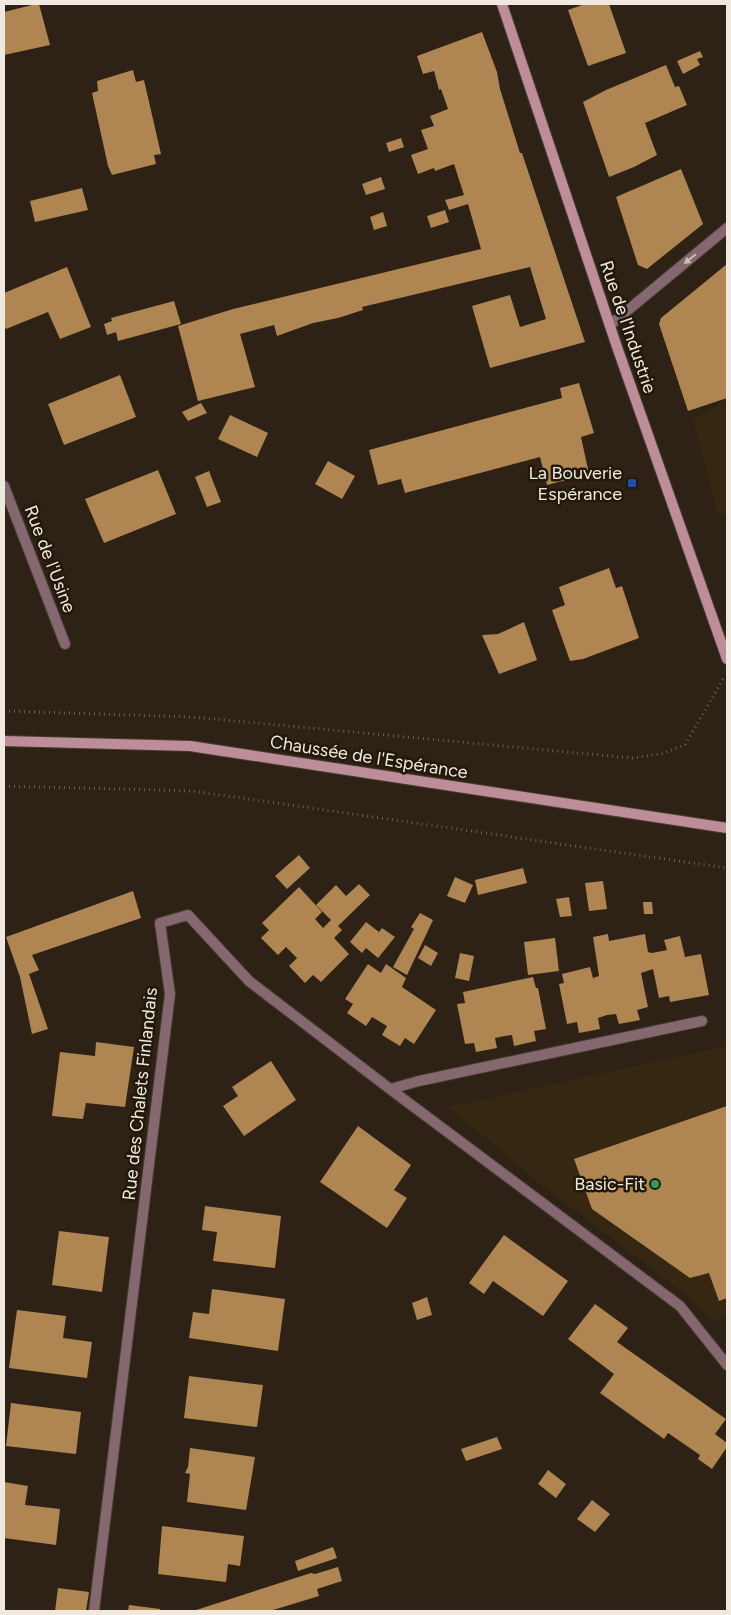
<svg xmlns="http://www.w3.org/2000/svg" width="731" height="1615" font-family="Figtree,sans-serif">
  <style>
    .built { fill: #362713 }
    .building { fill: #af8552 }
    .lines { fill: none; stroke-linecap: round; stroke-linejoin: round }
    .minor-casing { stroke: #483e31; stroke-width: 12 }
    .secondary-casing { stroke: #483e31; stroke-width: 12 }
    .path { stroke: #685e52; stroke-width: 3; stroke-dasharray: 1 4; stroke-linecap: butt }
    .minor { stroke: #85686f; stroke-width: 10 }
    .secondary { stroke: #bd8e99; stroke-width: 10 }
    .oneway { fill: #cbbcb8 }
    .transit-dot { fill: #1a4fb4; stroke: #23190b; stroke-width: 2 }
    .leisure-dot { fill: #2e9e5b; stroke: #23190b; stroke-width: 2 }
    .labels { text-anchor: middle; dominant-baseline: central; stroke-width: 5; stroke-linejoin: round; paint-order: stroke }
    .street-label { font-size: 18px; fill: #f0e9e0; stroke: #23190b }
    .poi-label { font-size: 18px; fill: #f0e9e0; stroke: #23190b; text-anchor: end }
  </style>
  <rect width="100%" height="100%" fill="#2d2215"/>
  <path class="built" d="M 727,399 L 727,512 L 718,516 L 693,421 Z
    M 727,1046 L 727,1317 L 715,1321 L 686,1295 L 539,1183 L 449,1107 Z"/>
  <path class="building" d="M 36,4 L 39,4 L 50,45 L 4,55 L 4,12 Z
    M 585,4 L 609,4 L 626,53 L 588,66 L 568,10 Z
    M 482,32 L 497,72 L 500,89 L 520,153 L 522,153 L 585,342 L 490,368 L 472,306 L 510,295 L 520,327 L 546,319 L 530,267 L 362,307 L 363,310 L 338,318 L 313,323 L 277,336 L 274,325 L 240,334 L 255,387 L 198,401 L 178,326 L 233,309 L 481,249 L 468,204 L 449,210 L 445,200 L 464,195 L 454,164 L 435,171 L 434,168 L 418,174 L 411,155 L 428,149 L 421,130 L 434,126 L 430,116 L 448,109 L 441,89 L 439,90 L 434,71 L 423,74 L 417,56 Z
    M 700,51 L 703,57 L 697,59 L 700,65 L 683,74 L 677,61 Z
    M 666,65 L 675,87 L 679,86 L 687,105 L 645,123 L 657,155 L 634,167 L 609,177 L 583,102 L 606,90 Z
    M 133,70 L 136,82 L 144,80 L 161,154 L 154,155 L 156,164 L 112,175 L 108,166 L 92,93 L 98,91 L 97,81 Z
    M 401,138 L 404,147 L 389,152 L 386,143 Z
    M 681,169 L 703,224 L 647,269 L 638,265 L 616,197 Z
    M 381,177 L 385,189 L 366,195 L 362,184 Z
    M 82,188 L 88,210 L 35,222 L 30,201 Z
    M 445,210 L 449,222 L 431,228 L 427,216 Z
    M 383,212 L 387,226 L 374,230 L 370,217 Z
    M 727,264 L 727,398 L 688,411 L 659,324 L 661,318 Z
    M 67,267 L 91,327 L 60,339 L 48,312 L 6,329 L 4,325 L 4,293 Z
    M 174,301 L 181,324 L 118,341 L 116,332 L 107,335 L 104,324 L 112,321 L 111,318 Z
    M 120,375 L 136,417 L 64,445 L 48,404 Z
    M 579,383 L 594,433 L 581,437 L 589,474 L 547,485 L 540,457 L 405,493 L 401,479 L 378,485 L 369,450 L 562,398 L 560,388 Z
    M 201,403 L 207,413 L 188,421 L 182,412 Z
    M 230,415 L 268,433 L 257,457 L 218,439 Z
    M 328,461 L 355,476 L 342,499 L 315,484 Z
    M 158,470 L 176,514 L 104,543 L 85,499 Z
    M 209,471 L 221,502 L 207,507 L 195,477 Z
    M 609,568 L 616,588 L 622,586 L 639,638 L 583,659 L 570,661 L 552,610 L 565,605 L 559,587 Z
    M 524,622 L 537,660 L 499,674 L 482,635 L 498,634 Z
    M 299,855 L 310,868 L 287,889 L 275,876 Z
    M 523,868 L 527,883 L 478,895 L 475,880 Z
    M 455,877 L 473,885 L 465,903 L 447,896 Z
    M 603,881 L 607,909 L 589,911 L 585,883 Z
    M 359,884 L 370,895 L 338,926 L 342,930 L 334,938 L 349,954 L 321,982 L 313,975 L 305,983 L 289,966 L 297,958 L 286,947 L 278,955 L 261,938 L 269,930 L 262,923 L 299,887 L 322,912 L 315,919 L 323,928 L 331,920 L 316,905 L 336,885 L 346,896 Z
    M 133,891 L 141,918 L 32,955 L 39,970 L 29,974 L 48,1029 L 32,1034 L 20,977 L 6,937 Z
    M 569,897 L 572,916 L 560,917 L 556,899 Z
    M 643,902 L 652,902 L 653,914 L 644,914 Z
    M 420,913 L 433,920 L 407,975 L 393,967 L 414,929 L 411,927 Z
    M 366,922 L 379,932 L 382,928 L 395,937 L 378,958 L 366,948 L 362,953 L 350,942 Z
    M 608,934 L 609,941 L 645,934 L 648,952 L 652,953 L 667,950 L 664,940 L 680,936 L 685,957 L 701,954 L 709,995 L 670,1002 L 669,996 L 659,998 L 653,969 L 641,973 L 648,1007 L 637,1010 L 640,1020 L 619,1024 L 616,1014 L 607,1015 L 598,1018 L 600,1029 L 579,1033 L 577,1022 L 567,1024 L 559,984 L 564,983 L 562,974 L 590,967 L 593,978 L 599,976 L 593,937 Z
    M 555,938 L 559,971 L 528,975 L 524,942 Z
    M 425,945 L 438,953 L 431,966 L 418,958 Z
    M 460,953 L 474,956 L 469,981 L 455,978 Z
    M 368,964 L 381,973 L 386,964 L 406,978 L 402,987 L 436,1010 L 414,1044 L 405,1038 L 400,1046 L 382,1035 L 387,1026 L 372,1017 L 366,1026 L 347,1013 L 353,1004 L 345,999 Z
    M 533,977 L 536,988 L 538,988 L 546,1029 L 534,1031 L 536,1041 L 514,1046 L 512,1035 L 505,1036 L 495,1038 L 497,1048 L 476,1052 L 474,1043 L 465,1044 L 457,1004 L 465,1003 L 463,992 Z
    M 96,1042 L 134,1047 L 125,1107 L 86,1103 L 83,1119 L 52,1116 L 60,1052 L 95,1056 Z
    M 271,1061 L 296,1100 L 244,1136 L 223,1106 L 238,1096 L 232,1087 Z
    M 727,1106 L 727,1298 L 719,1301 L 709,1273 L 690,1278 L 592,1209 L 574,1159 Z
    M 358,1126 L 411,1165 L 394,1190 L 407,1198 L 387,1228 L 320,1182 Z
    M 205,1206 L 281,1216 L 275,1268 L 213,1261 L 217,1232 L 202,1230 Z
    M 59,1231 L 109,1237 L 102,1292 L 52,1285 Z
    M 504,1235 L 568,1281 L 543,1316 L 493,1281 L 484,1294 L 469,1283 Z
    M 212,1289 L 285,1299 L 278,1351 L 189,1338 L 193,1312 L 209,1314 Z
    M 427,1297 L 432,1315 L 417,1320 L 412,1303 Z
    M 595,1304 L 628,1328 L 617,1342 L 726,1419 L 715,1434 L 727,1443 L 727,1447 L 712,1469 L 698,1459 L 700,1455 L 668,1433 L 664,1439 L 600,1393 L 614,1374 L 568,1339 Z
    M 17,1310 L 66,1316 L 63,1338 L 92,1342 L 87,1378 L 9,1368 Z
    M 189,1376 L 263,1385 L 257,1427 L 184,1418 Z
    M 11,1403 L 81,1412 L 76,1454 L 6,1446 Z
    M 497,1437 L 502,1449 L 466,1461 L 461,1449 Z
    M 190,1448 L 255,1457 L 246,1510 L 187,1502 L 190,1474 L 185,1473 L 188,1467 Z
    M 548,1470 L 566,1484 L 556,1498 L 538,1484 Z
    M 4,1482 L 28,1486 L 25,1505 L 60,1509 L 56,1545 L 4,1538 Z
    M 592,1500 L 610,1514 L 595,1532 L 577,1519 Z
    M 162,1526 L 244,1536 L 240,1566 L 228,1564 L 226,1582 L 158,1574 Z
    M 333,1547 L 337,1558 L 298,1571 L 295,1561 Z
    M 338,1567 L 342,1581 L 317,1589 L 319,1596 L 270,1611 L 193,1611 L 311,1573 L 315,1574 Z
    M 58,1588 L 89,1592 L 86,1611 L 55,1611 Z
    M 129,1605 L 160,1609 L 160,1611 L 128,1611 Z"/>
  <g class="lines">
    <g class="minor-casing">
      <path id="minor" d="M 610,325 L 727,228
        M 4,486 L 65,644
        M 390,1089 L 419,1081 L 702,1021
        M 94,1611 L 170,994 L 160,923 L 188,915 L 249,981 L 390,1089 L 680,1306 L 727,1365"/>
    </g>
    <g class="secondary-casing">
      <path id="secondary" d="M 502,4 L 617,347 L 727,659
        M 4,741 L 190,746 L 727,828"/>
    </g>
    <path class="path" d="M 4,711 L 192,717 L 632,758 L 661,754 L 685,745 L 723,679
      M 4,786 L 193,791 L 727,868"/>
    <use href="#minor" class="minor"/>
    <use href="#secondary" class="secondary"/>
  </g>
  <defs><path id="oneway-solid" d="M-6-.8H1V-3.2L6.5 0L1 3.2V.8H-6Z" transform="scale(1.25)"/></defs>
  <use class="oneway" href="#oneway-solid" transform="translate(690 259) rotate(141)"/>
  <rect class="transit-dot" x="627" y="478" width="10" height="10" rx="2.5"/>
  <circle class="leisure-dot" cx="655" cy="1184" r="5"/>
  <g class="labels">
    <g class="street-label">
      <text transform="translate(628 327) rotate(71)">Rue de l'Industrie</text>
      <text transform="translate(50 559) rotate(69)">Rue de l'Usine</text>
      <text transform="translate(369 757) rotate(9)">Chaussée de l'Espérance</text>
      <text transform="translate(140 1094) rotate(-84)">Rue des Chalets Finlandais</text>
    </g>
    <g class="poi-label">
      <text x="622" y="473">La Bouverie<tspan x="622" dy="21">Espérance</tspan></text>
      <text x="645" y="1184">Basic-Fit</text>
    </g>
  </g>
  <rect width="731" height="1615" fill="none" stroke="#f0e9e0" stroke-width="10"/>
</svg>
